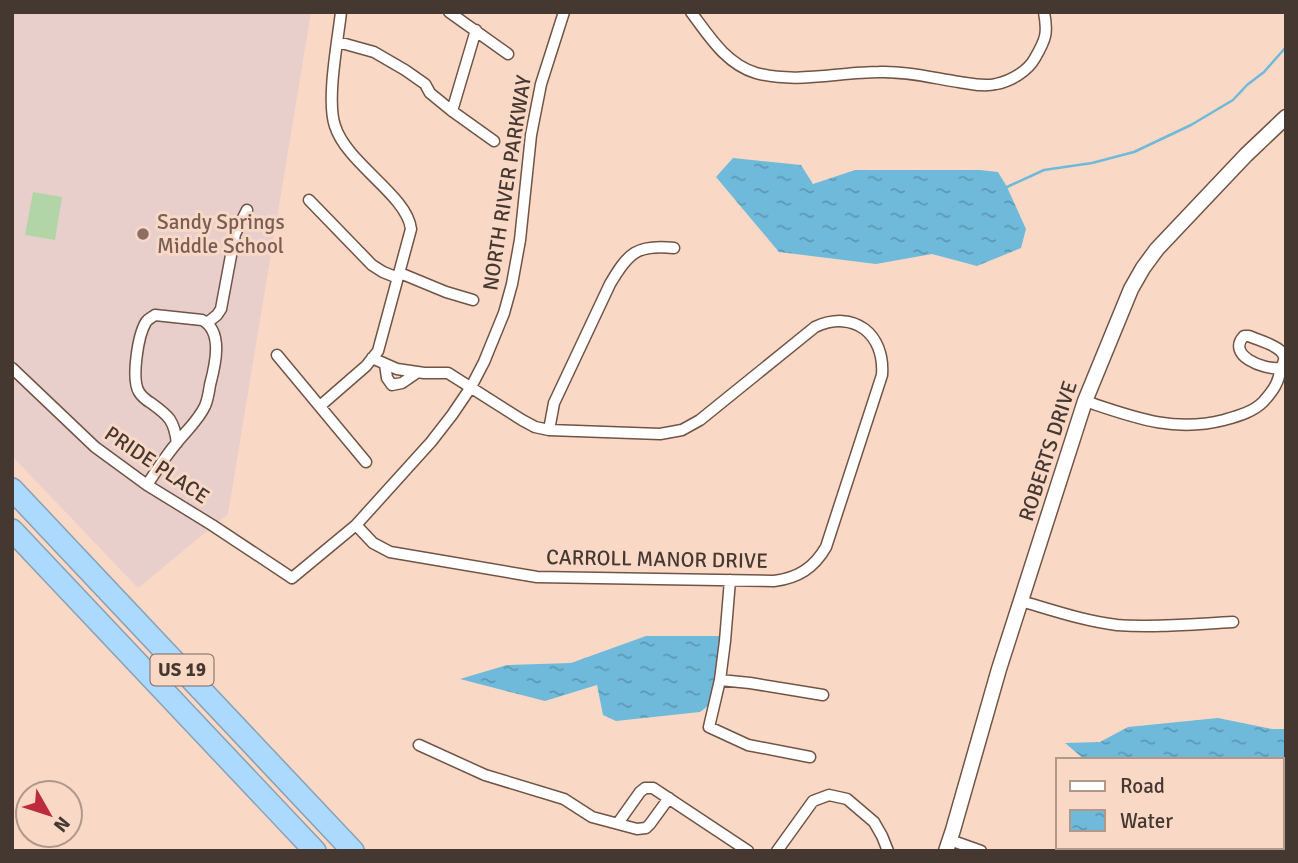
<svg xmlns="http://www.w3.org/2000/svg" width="1298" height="863" font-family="Signika,sans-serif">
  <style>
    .education { fill: #e9cfcc }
    .garden { fill: #b1d5a7 }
    .water { fill: url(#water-ripples) }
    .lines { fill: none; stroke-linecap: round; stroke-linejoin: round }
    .stream { stroke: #6fbadb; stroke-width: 2.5 }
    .minor-casing { stroke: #705445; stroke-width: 13 }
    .tertiary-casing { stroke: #705445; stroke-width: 17 }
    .motorway-casing { stroke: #88a1b6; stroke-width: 24 }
    .minor { stroke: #fff; stroke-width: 10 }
    .tertiary { stroke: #fff; stroke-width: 14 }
    .motorway { stroke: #acd9fe; stroke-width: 21 }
    .education-dot { fill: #8d6e63; stroke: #f9d8c6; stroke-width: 2.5 }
    .labels { text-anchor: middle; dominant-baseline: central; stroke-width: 6; stroke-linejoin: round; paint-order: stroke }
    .shield { fill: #f9d8c6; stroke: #7b685e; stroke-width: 2 }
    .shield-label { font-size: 19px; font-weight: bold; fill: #453831 }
    .street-label { font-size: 21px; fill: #453831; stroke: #f9d8c6 }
    .education-label { font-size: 21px; fill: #785e54; stroke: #f9d8c6; text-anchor: start }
  </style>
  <defs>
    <pattern id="water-ripples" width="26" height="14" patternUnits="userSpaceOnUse" patternTransform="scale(1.75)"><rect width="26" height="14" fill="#6fbadb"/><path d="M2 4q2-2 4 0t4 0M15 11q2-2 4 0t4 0" fill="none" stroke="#5d98b2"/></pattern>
  </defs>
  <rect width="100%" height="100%" fill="#f9d8c6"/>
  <path class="education" d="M 12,12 L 311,12 L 228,514 L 138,588 L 12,456 Z"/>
  <path class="garden" d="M 33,192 L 62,197 L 55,240 L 25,235 Z"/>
  <path class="water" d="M 733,158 L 801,165 L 813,184 L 855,170 L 980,170 L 998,172 L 1007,187 L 1026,229 L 1021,248 L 977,266 L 932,254 L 876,264 L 779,252 L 716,177 Z
    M 646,636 L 722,636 L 712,703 L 700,712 L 616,721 L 603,715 L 597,685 L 545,701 L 460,679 L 507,665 L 571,663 Z
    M 1218,718 L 1272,729 L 1286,729 L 1286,807 L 1282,804 L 1282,760 L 1085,760 L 1065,743 L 1100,742 L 1128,727 Z"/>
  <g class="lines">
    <path class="stream" d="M 1007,187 L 1044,170 L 1092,163 L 1134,152 L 1191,125 L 1233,100 L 1247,85 L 1264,72 L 1286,47"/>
    <g class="minor-casing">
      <path id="minor" d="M 449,12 L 508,54
        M 691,12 C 709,36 726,64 756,73 C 796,84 839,72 879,72 C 906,71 933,78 959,82 C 972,84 984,87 996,84 C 1011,81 1028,71 1035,58 C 1046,39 1048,33 1044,12
        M 338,42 L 374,52 L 405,70 L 425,84 L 430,93 L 452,111 L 494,141
        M 452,111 L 476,30
        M 309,200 L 372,265 L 383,272 L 398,278
        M 400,273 L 446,292 L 473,300
        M 207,323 L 217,315 L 221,309 L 235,234 L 247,210
        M 1244,336 L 1249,336 C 1262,342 1296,349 1280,368 C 1263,370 1226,355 1244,336 Z
        M 277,355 L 366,462
        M 385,364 L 387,378 L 392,385 L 402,383 L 418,372
        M 12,368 L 95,447 L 147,485 L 212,525 L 292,578 L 356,525 L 431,442 L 452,415 L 471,387 L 484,362 L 504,313 L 512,284 L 520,240 L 531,135 L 541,84 L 564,12
        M 1085,401 C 1133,417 1173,433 1224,420 C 1238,416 1253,412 1263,402 C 1272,392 1280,382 1280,368
        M 320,406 L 366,366 L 378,351 L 411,229 C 407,195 347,164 335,126 C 326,100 338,40 341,12
        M 549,430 L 554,403 L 610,284 C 628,253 637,244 674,248
        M 147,485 C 156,471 165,457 175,445 C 185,432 198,421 205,406 C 208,399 209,391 210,385 C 215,366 224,331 202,320 L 155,315 C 151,318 149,318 146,322 C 138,335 131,379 139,392 C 142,397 146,400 151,403 C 169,416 174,420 177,443
        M 356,525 L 373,543 L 390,552 L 537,577 L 774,581 C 798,578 814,568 826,547 L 882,375 C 885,334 854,309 815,327 L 700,420 L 682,430 L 660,434 L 549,430 L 535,427 L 522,420 L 448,373 L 424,373 L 397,369 L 372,358
        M 730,580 L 725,641 L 720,680 L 750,683 L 823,695
        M 1021,601 C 1052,610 1084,621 1117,625 C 1155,628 1195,624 1233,622
        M 720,680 L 709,727 L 748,745 L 810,757
        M 419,745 L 485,775 L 564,799 L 592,817 L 637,829 L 646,828 L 650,824 L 669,798
        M 618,823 L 640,792 L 645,788 L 653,788 L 748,851
        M 950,840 L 981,851
        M 777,851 L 813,801 L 829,795 L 847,799 L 874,822 L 882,836 L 888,851"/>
    </g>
    <g class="tertiary-casing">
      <path id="tertiary" d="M 946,851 L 953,830 L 999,669 L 1085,401 L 1131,289 L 1143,268 L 1157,249 L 1246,155 L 1286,117"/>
    </g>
    <g class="motorway-casing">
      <path id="motorway" d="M 12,489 L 353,851
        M 12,530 L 315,851"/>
    </g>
    <use href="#minor" class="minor"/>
    <use href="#tertiary" class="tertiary"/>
    <use href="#motorway" class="motorway"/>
  </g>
  <circle class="education-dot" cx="143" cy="234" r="7"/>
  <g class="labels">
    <rect class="shield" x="150.5" y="654.5" width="63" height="31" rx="5"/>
    <g class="shield-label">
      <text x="182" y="670">US 19</text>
    </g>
    <g class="street-label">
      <text transform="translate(507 183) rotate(-81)">NORTH RIVER PARKWAY</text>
      <text transform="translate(1048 451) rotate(-72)">ROBERTS DRIVE</text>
      <text transform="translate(157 465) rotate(34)">PRIDE PLACE</text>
      <text transform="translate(657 559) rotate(1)">CARROLL MANOR DRIVE</text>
    </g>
    <g class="education-label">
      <text x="157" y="222">Sandy Springs<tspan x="157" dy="24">Middle School</tspan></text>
    </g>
  </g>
  <rect width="1298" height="863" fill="none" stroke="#453831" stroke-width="28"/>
  <rect x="1056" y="758" width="228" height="91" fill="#f9d8c6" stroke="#b1988a" stroke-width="2"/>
  <rect x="1070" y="781" width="35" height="10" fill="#ffffff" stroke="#b1988a" stroke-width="2"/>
  <text x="1120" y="793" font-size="21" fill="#453831">Road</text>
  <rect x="1070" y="810" width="35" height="21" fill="url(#water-ripples)" stroke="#b1988a" stroke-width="2"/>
  <text x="1120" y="828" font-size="21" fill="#453831">Water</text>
  <g transform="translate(49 814) rotate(129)"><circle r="33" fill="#f9d8c6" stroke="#b1988a" stroke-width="2"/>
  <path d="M0-5L12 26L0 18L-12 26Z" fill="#bc2b3e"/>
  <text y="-10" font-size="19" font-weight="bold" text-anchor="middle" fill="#453831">N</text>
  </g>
</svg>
